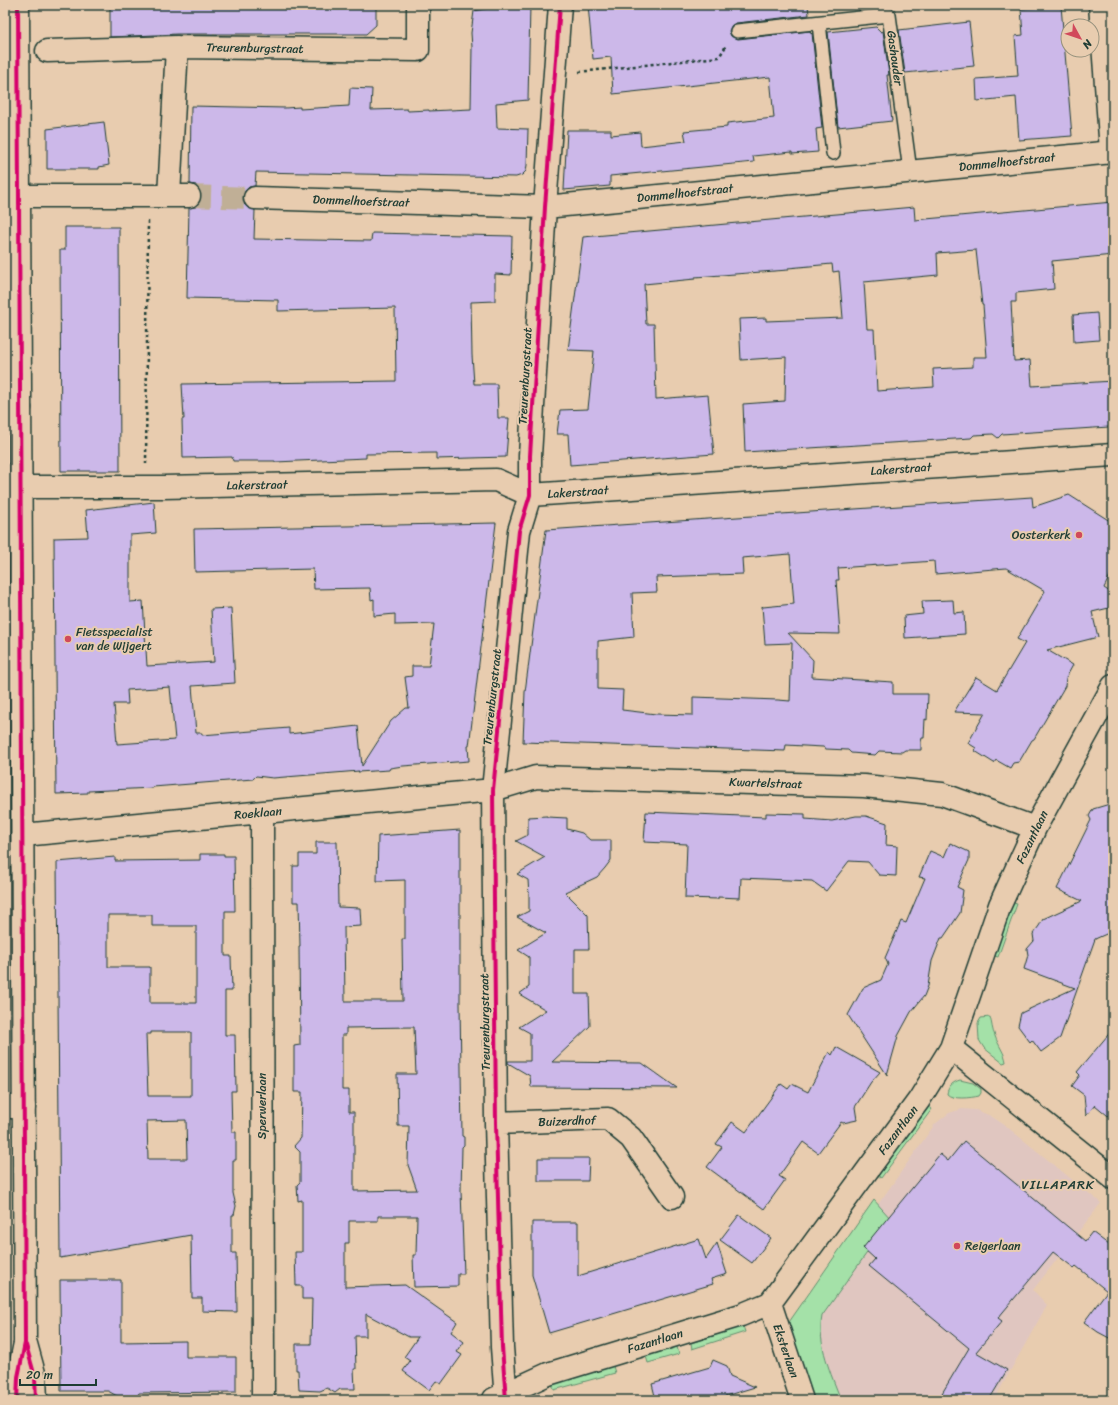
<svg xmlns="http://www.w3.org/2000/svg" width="1118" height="1405" font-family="Sriracha,sans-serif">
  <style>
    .built { fill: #e0c6c0 }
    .green { fill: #a4e1a8; stroke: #628f6e }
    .building { fill: #ccb8e9; stroke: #1f3d34; fill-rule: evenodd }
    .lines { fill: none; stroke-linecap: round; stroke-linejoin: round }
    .minor-tunnel { stroke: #c0af96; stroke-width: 22; stroke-dasharray: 22 11; stroke-linecap: butt }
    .service-casing { stroke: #1f3d34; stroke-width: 16 }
    .minor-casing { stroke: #1f3d34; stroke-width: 25 }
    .tertiary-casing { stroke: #1f3d34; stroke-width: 25 }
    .path { stroke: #1f3d34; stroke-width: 2.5; stroke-dasharray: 3 3; stroke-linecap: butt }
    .service { stroke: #e8ccaf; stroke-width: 13 }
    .minor { stroke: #e8ccaf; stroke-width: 22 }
    .tertiary { stroke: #e8ccaf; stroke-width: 22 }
    .cycleway-casing { stroke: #e8ccaf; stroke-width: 6 }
    .cycleway { stroke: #d6006c; stroke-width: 4 }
    .poi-dot { fill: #d1495b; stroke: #e8ccaf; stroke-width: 1.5 }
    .labels { text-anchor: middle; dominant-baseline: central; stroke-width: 4; stroke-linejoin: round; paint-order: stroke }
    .street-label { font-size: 12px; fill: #1f3d34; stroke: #e8ccaf }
    .poi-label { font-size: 12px; fill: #1f3d34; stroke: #e8ccaf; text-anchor: start }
    .neighbourhood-label { font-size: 13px; letter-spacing: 1px; fill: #1f3d34; stroke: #e8ccaf }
  </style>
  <rect width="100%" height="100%" fill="#e8ccaf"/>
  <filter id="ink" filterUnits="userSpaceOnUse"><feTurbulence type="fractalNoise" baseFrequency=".025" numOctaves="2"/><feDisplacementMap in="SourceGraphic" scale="8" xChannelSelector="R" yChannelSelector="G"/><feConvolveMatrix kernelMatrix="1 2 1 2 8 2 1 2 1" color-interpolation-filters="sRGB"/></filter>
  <g filter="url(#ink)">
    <path class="built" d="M 962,1109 L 976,1110 L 991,1116 L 1006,1126 L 1101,1203 L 1033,1290 L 1047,1305 L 994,1400 L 824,1400 L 796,1320 L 935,1124 L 949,1113 Z"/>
    <path class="green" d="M 1010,902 L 1017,904 L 998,957 L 991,955 Z
      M 990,1017 C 992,1023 992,1030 995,1036 C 998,1045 1005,1053 1006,1062 L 1003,1063 L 984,1048 L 979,1040 L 978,1023 L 981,1018 Z
      M 960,1080 L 973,1083 L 981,1089 L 981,1093 L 979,1096 C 971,1098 952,1100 947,1094 C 948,1086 953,1082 960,1080 Z
      M 927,1105 L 932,1109 L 881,1178 L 876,1174 Z
      M 874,1200 L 891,1219 L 822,1316 C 817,1344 831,1374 841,1400 L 810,1400 L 787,1325 Z
      M 743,1326 L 745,1332 L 692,1349 L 691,1343 Z
      M 677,1347 L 679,1354 L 648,1363 L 646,1356 Z
      M 613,1366 L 615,1373 L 554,1390 L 552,1383 Z"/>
    <path class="building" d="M 110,5 L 376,5 L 376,25 L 366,34 L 177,34 L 110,37 Z
      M 506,5 L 530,5 L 528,100 L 496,103 L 497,128 L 528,129 L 527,165 L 526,171 L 522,175 L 516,177 L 256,172 L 255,186 L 249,187 L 245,191 L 243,198 L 244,204 L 248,208 L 255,210 L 254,239 L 371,241 L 372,233 L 512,236 L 511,275 L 495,274 L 495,301 L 471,302 L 472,355 L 474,384 L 497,384 L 498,418 L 509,418 L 506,457 L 436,459 L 436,453 L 366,454 L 366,458 L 275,462 L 275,461 L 233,461 L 232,457 L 183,458 L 182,419 L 184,419 L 182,384 L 396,381 L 395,308 L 278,311 L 278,300 L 187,298 L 189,208 L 196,207 L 200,202 L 201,196 L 200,189 L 196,185 L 190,184 L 191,106 L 285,108 L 300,107 L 300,109 L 349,106 L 350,88 L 372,89 L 371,110 L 407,109 L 408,111 L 429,110 L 429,111 L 471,109 L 472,47 L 471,33 L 474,11 Z
      M 588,5 L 808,5 L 809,15 L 736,23 L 732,25 L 729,31 L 731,36 L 738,39 L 810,31 L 811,34 L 812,33 L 822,128 L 816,129 L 818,152 L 792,154 L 792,152 L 753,156 L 754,162 L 610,176 L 610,186 L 564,190 L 567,130 L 611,130 L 611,135 L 640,132 L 641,146 L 686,141 L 684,131 L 727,127 L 727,123 L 774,118 L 770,77 L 613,94 L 611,57 L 593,59 Z
      M 1061,6 L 1072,136 L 1019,140 L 1016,97 L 977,101 L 976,79 L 1018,76 L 1015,36 L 1023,35 L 1021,9 Z
      M 969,22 L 974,66 L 905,73 L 899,30 Z
      M 876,27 L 881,32 L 883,31 L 889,75 L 887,75 L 892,121 L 838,127 L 828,32 Z
      M 104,122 L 109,165 L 99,167 L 99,169 L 47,169 L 47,129 Z
      M 1113,202 L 1113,255 L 1052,261 L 1054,289 L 1016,293 L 1016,302 L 1011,302 L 1014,361 L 1030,360 L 1032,386 L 1113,381 L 1113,419 L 1109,427 L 1002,434 L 998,438 L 993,434 L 974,435 L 971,438 L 745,452 L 743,404 L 785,401 L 786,357 L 741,360 L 739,319 L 766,318 L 766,321 L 843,318 L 839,271 L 833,272 L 832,264 L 788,268 L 788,270 L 695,277 L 695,279 L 644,284 L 646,324 L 654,324 L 656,399 L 708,395 L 714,454 L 570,465 L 568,434 L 557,434 L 560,410 L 588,409 L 594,351 L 568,350 L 583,237 L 914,207 L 915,220 ZM 976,250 L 982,305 L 983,305 L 987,357 L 973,357 L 973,367 L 933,369 L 934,387 L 877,391 L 874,329 L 867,329 L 864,282 L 938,275 L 937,253 Z
      M 65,227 L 119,227 L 120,471 L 61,471 L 60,250 L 65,250 Z
      M 1097,313 L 1099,340 L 1074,342 L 1073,315 Z
      M 1069,495 L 1113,523 L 1113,569 L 1104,588 L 1113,594 L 1113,607 L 1092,612 L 1098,637 L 1047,650 L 1073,665 L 1066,678 L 1065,686 L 1034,739 L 1032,740 L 1019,762 L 1013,763 L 1010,768 L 996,760 L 994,763 L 975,751 L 976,748 L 968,743 L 985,713 L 954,712 L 976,677 L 997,690 L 1025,643 L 1017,639 L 1045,591 L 1006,568 L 935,574 L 934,561 L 838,568 L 839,580 L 836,580 L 840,634 L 788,633 L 813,660 L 812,677 L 893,682 L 893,694 L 928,694 L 927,720 L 925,719 L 924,738 L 922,738 L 921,742 L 921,750 L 905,750 L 902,752 L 879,751 L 875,755 L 851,753 L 848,750 L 826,749 L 823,747 L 786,745 L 785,751 L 523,742 L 525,692 L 546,530 L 1032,497 L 1033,507 ZM 790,554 L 794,604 L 763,607 L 762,606 L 765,644 L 792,643 L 790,701 L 778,700 L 693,697 L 693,715 L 656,714 L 622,710 L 623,690 L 598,689 L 598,641 L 634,637 L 632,593 L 657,592 L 656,577 L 743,574 L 742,558 Z
      M 154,502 L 156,533 L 130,535 L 130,602 L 143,601 L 147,666 L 214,662 L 211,609 L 231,608 L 235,683 L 192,686 L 196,733 L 202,733 L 202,735 L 289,728 L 289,734 L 358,726 L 362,766 L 391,721 L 406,708 L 409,708 L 405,677 L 412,676 L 412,666 L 429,666 L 434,624 L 395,625 L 395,614 L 374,616 L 374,599 L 371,600 L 370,588 L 314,589 L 313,569 L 195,572 L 194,529 L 496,523 L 469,746 L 468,746 L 469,761 L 403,766 L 390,768 L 389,770 L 358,772 L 359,771 L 273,778 L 256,776 L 253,779 L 153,787 L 153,788 L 88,791 L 88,793 L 56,794 L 54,538 L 88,537 L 86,510 ZM 170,687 L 175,740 L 117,744 L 114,704 L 128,704 L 127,690 Z
      M 953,600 L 954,613 L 964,612 L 965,634 L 905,638 L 904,616 L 923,614 L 922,601 Z
      M 1113,803 L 1113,931 L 1095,939 L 1060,1038 L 1041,1052 L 1032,1040 L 1030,1042 L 1018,1026 L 1021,1013 L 1075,988 L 1024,969 L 1028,955 L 1027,949 L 1034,941 L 1033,934 L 1039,926 L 1043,919 L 1082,901 L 1057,889 L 1091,820 L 1089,816 L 1093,809 Z
      M 646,812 L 766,817 L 766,813 L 805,814 L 805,819 L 832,821 L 856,816 L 866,816 L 887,823 L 886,845 L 897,846 L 896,876 L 879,875 L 868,862 L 849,861 L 826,891 L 812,881 L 741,878 L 740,898 L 718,897 L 718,899 L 685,898 L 687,844 L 644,842 Z
      M 547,816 L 547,817 L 567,818 L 567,829 L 582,833 L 590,840 L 611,840 L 611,860 L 605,868 L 597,877 L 565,892 L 588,915 L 589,949 L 575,949 L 575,994 L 589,994 L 590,1026 L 552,1062 L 642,1063 L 677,1088 L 531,1087 L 530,1076 L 508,1063 L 508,1061 L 530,1061 L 530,1033 L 519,1027 L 546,1010 L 519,994 L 529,987 L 529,957 L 518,950 L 546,933 L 517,917 L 529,911 L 529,896 L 528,880 L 517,874 L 545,857 L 516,841 L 528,835 L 528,817 Z
      M 460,830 L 460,1004 L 462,1136 L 464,1137 L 464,1145 L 462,1147 L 461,1191 L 464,1274 L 458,1274 L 458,1286 L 414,1287 L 413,1255 L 416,1255 L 417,1216 L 378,1216 L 378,1221 L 349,1221 L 349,1243 L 345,1243 L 345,1287 L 405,1285 L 457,1322 L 451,1332 L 464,1342 L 457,1352 L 462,1355 L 441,1384 L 436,1381 L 429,1390 L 403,1371 L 410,1361 L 404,1357 L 418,1337 L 409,1337 L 366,1314 L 366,1336 L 355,1336 L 356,1369 L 354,1369 L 355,1389 L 340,1389 L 335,1393 L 327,1388 L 320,1391 L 299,1390 L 298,1370 L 296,1370 L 296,1344 L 311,1344 L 312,1299 L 302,1299 L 302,1286 L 296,1286 L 295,1252 L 302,1252 L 302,1200 L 298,1201 L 297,1185 L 300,1182 L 300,1152 L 294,1146 L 301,1138 L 302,1092 L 294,1092 L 294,1046 L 300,1045 L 299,946 L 300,946 L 299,902 L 293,902 L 293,866 L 299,866 L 299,854 L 316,854 L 316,842 L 337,842 L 338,907 L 360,908 L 361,926 L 344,927 L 345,1001 L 403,1001 L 402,939 L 405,939 L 405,880 L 377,881 L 378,836 ZM 414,1027 L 416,1074 L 397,1074 L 398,1126 L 409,1126 L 408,1165 L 417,1190 L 354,1191 L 354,1112 L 349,1112 L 349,1090 L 342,1090 L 342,1035 L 346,1035 L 346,1028 Z
      M 950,843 L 969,852 L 969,860 L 957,887 L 963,890 L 960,913 L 943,938 L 941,938 L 932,961 L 928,986 L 924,996 L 911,1012 L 898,1036 L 887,1075 L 848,1015 L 863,988 L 881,980 L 888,964 L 885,958 L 901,921 L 906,923 L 925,878 L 919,877 L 930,851 L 944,857 Z
      M 200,854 L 224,854 L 224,856 L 234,856 L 235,911 L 225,911 L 225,956 L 231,956 L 232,991 L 225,991 L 225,1035 L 235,1035 L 236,1091 L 231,1091 L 232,1132 L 236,1132 L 236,1160 L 233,1160 L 233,1193 L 236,1206 L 234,1215 L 232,1215 L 232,1253 L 236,1253 L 237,1312 L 202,1311 L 202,1298 L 192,1298 L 191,1235 L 60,1258 L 57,862 L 115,857 L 115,861 L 200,860 ZM 108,915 L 152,915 L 152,926 L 196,926 L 196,1003 L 150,1003 L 150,967 L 108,967 ZM 151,1032 L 191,1032 L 191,1096 L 148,1096 L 146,1034 L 151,1034 ZM 186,1120 L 187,1159 L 148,1159 L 147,1121 Z
      M 1113,1029 L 1113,1120 L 1095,1105 L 1086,1116 L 1084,1095 L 1072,1086 L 1080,1075 L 1077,1072 Z
      M 836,1047 L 880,1072 L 871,1082 L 855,1107 L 857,1120 L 843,1123 L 841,1122 L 818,1153 L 803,1142 L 779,1176 L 785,1180 L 764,1209 L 707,1167 L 722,1147 L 716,1144 L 732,1122 L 746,1132 L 781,1084 L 788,1089 L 792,1084 L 808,1092 L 829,1052 L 832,1055 Z
      M 964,1141 L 1085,1241 L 1092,1232 L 1113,1248 L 1113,1340 L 1098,1332 L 1084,1322 L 1107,1291 L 1076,1266 L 1074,1268 L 1053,1252 L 998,1318 L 1002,1321 L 976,1352 L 1007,1370 L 989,1400 L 938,1400 L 969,1348 L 869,1266 L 875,1259 L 863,1248 L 940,1154 L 948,1161 Z
      M 538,1158 L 589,1158 L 588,1181 L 538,1181 Z
      M 739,1215 L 771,1238 L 752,1263 L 720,1240 Z
      M 532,1222 L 578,1222 L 578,1276 L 699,1239 L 706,1259 L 717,1243 L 727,1274 L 711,1279 L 713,1284 L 549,1333 L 532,1275 Z
      M 60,1280 L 121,1280 L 121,1342 L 186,1341 L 186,1357 L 236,1357 L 236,1392 L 139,1393 L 135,1400 L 124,1400 L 108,1391 L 61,1391 Z
      M 713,1360 L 727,1366 L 730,1376 L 755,1387 L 725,1396 L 726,1400 L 656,1400 L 652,1384 L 710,1367 Z"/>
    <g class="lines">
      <path class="minor-tunnel" d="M 189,196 L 255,198"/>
      <g class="service-casing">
        <path id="service" d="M 819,23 L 833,153
          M 737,31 L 889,15 L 910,171"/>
      </g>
      <g class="minor-casing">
        <path id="minor" d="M 1100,5 L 1111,151
          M 47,51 L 177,47 L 418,50 L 418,5
          M 19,196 L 189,196
          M 169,196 L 177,47
          M 255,198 L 545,207 L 1113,152
          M 5,408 L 20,408
          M 21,487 L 163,487 L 496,480 L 530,495 L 1113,455
          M 262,813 L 263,1400
          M 23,835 L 493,790 L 536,777 L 864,786 L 942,794 L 1035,828
          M 951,1048 L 1113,1178
          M 5,1107 L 24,1107
          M 496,1123 L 608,1119 L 631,1138 L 672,1197
          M 770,1303 L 802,1400
          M 494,1399 L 548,1374 L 741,1315 L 770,1303 L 919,1100 L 951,1048 L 1000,905 L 1035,828 L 1113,686
          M 506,1400 L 502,1347 L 496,1123 L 493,790 L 519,531 L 530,495 L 530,456 L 545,207 L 560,5"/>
      </g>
      <g class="tertiary-casing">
        <path id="tertiary" d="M 26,1344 L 35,1377 L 36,1400
          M 17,1400 L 18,1377 L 25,1343 L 18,5"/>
      </g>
      <path class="path" d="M 579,72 L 719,57 L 726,46
        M 146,464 L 148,221"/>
      <use href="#service" class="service"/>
      <use href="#minor" class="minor"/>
      <use href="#tertiary" class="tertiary"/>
      <g class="cycleway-casing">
        <path id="cycleway" d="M 26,1345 L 35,1377 L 36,1400
          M 17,1400 L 18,1377 L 25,1343 L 18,5
          M 506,1400 L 502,1347 L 496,1123 L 493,790 L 519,531 L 530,495 L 530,456 L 545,207 L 560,5"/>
      </g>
      <use href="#cycleway" class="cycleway"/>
    </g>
  </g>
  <g class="poi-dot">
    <circle cx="1079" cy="535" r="4"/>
    <circle cx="68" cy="639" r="4"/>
    <circle cx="957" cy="1246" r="4"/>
  </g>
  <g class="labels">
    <g class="street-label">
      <text transform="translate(255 48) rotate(1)">Treurenburgstraat</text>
      <text transform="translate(895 58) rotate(82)">Gashouder</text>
      <text transform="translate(1007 162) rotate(-6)">Dommelhoefstraat</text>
      <text transform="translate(685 193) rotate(-6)">Dommelhoefstraat</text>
      <text transform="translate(361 201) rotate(2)">Dommelhoefstraat</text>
      <text transform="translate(525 376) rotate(-87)">Treurenburgstraat</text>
      <text transform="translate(901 469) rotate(-4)">Lakerstraat</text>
      <text transform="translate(257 485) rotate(-1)">Lakerstraat</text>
      <text transform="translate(578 492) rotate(-4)">Lakerstraat</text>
      <text transform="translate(492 697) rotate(-84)">Treurenburgstraat</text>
      <text transform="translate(766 783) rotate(2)">Kwartelstraat</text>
      <text transform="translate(258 813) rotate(-5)">Roeklaan</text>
      <text transform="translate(1032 837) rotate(-64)">Fazantlaan</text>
      <text transform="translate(485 1022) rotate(-91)">Treurenburgstraat</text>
      <text transform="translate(262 1106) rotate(-90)">Sperwerlaan</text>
      <text transform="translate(567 1121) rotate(-2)">Buizerdhof</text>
      <text transform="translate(898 1130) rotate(-53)">Fazantlaan</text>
      <text transform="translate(655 1341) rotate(-17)">Fazantlaan</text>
      <text transform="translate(786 1351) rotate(71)">Eksterlaan</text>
    </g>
    <g class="poi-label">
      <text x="1071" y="535" text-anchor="end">Oosterkerk</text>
      <text x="76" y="632">Fietsspecialist<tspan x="76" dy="14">van de Wijgert</tspan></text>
      <text x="965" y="1246">Reigerlaan</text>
    </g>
    <g class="neighbourhood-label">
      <text x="1058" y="1184">VILLAPARK</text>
    </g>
  </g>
  <rect width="1118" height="1405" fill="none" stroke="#e8ccaf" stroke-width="20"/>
  <rect x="10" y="10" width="1098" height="1385" fill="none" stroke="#1f3d34" stroke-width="1.5" filter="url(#ink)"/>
  <g transform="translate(1080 38) rotate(130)"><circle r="19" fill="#e8ccaf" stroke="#98937e"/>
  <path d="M0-3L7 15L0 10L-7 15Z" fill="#d1495b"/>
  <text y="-6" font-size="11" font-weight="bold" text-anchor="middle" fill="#1f3d34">N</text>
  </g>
  <path d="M20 1379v6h76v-6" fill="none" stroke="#1f3d34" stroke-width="2"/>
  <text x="26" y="1379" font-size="12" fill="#1f3d34" stroke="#e8ccaf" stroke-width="3" paint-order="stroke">20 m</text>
</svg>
